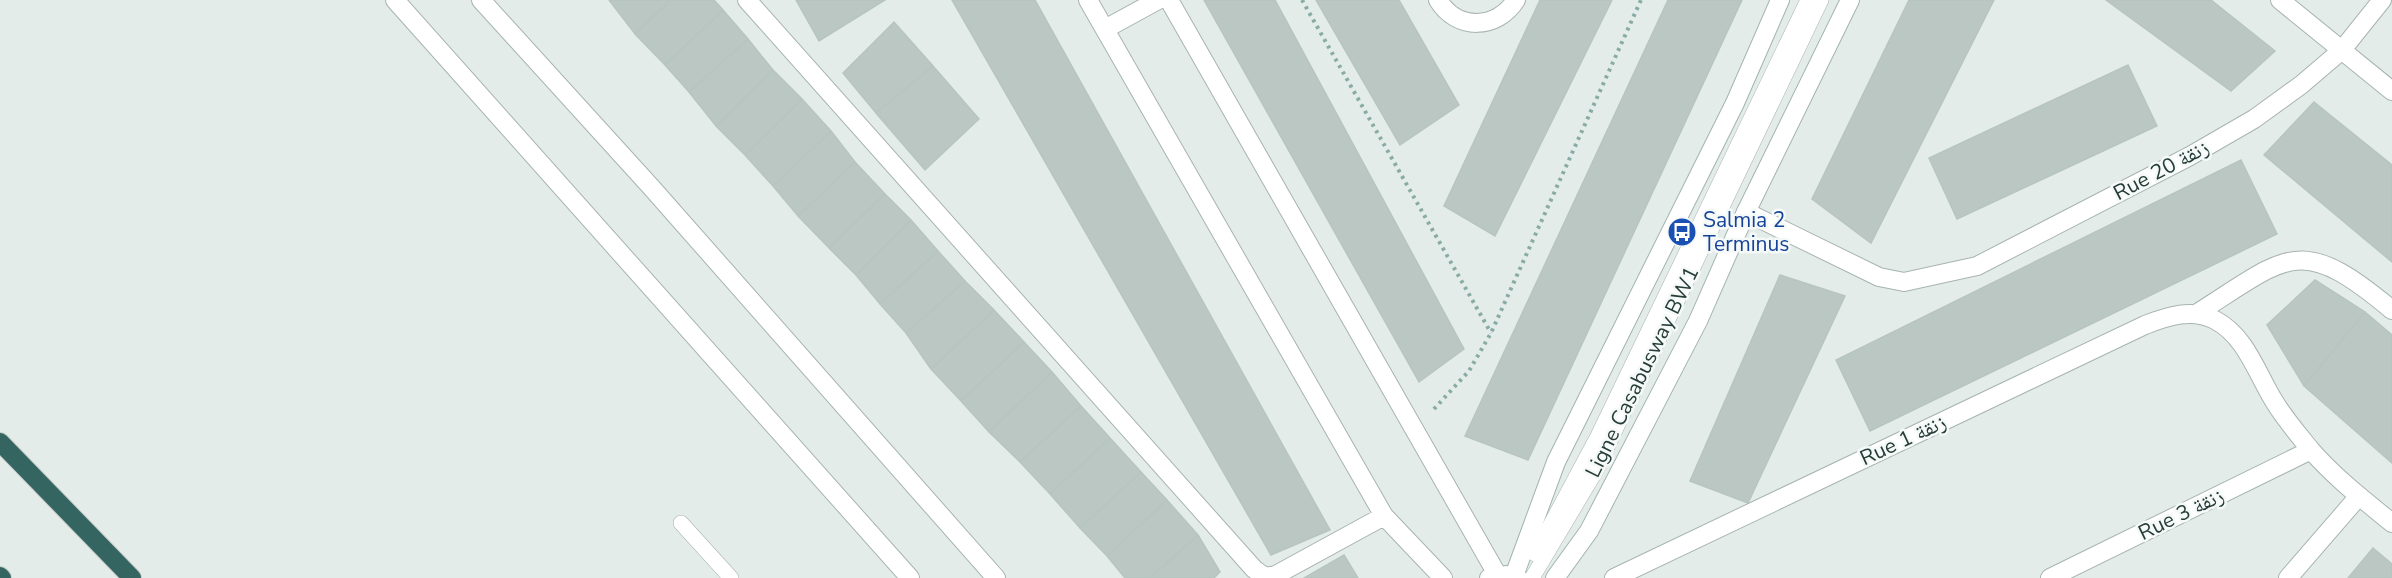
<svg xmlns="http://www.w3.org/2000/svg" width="2392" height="578" font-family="'Nunito Sans','Noto Naskh Arabic',sans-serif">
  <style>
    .building { fill: #bac7c3; stroke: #b7c5c1; stroke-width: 1.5 }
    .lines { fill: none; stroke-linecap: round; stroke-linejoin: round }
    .lane-casing { stroke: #a7b4b0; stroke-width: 16 }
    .street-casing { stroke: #a7b4b0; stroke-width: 20 }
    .secondary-casing { stroke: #a1b4af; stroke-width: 20 }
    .highway-casing { stroke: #c2c8c7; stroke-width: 20 }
    .path { stroke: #88aca5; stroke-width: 4; stroke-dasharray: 3 4.5; stroke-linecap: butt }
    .lane { stroke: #fff; stroke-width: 15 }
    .street { stroke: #fff; stroke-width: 18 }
    .secondary { stroke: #fff; stroke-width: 18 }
    .highway { stroke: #346560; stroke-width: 18 }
    .labels { text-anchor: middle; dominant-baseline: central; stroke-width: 5; stroke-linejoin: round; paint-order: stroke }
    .street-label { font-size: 21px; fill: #263c38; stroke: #f5f9f7 }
    .transit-label { font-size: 21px; fill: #164399; stroke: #f5f9f7; text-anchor: start }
  </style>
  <rect width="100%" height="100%" fill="#e4ece9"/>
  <path class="building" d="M 609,0 L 671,0 L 635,34 Z
    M 671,0 L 714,0 L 723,10 L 665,65 L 635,34 Z
    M 796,0 L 885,0 L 819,41 Z
    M 952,0 L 1035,0 L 1330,530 L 1271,555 Z
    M 1204,0 L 1275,0 L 1464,349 L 1419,382 Z
    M 1316,0 L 1399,0 L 1459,105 L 1400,145 Z
    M 1540,0 L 1612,0 L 1495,236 L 1444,206 Z
    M 1668,0 L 1742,0 L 1528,460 L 1465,436 Z
    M 1909,0 L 1994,0 L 1871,243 L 1812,199 Z
    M 2106,0 L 2211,0 L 2275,51 L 2231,91 Z
    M 723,10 L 748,39 L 689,92 L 665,65 Z
    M 894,22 L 933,66 L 876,113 L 843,73 Z
    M 748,39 L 773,70 L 716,126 L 689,92 Z
    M 2128,65 L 2157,126 L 1957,219 L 1929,158 Z
    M 933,66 L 979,119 L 925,170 L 876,113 Z
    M 773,70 L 802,99 L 745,155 L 716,126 Z
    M 802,99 L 831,131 L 773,186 L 745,155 Z
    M 2314,102 L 2392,165 L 2392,262 L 2264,155 Z
    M 831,131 L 855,162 L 798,216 L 773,186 Z
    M 2241,160 L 2277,234 L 1870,431 L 1836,360 Z
    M 855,162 L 885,194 L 829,248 L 798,216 Z
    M 885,194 L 911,220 L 856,275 L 829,248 Z
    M 911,220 L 938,251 L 880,304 L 856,275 Z
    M 938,251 L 965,281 L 906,333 L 880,304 Z
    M 1780,275 L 1845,296 L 1748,503 L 1690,481 Z
    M 2315,280 L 2365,312 L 2304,386 L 2267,325 Z
    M 965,281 L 994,310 L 931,369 L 906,333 Z
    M 994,310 L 1024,342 L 961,401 L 931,369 Z
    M 2365,312 L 2392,335 L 2392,463 L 2304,386 Z
    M 1024,342 L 1052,372 L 989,432 L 961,401 Z
    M 1052,372 L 1081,406 L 1020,462 L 989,432 Z
    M 1081,406 L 1110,438 L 1050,494 L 1020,462 Z
    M 1110,438 L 1141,472 L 1080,528 L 1050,494 Z
    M 1141,472 L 1167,500 L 1107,556 L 1080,528 Z
    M 1167,500 L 1198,535 L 1150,578 L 1125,578 L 1107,556 Z
    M 1198,535 L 1220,572 L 1214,578 L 1150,578 Z
    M 2373,548 L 2392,564 L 2392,578 L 2348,578 Z
    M 1344,555 L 1358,578 L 1304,578 Z"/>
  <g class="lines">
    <g class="lane-casing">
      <path id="lane" d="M 681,523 L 731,578
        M 1535,554 L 1598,436 L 1808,0
        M 1532,578 L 1594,474 L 1821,0"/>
    </g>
    <g class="street-casing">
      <path id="street" d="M 395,0 L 910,578
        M 481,0 L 651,187 L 996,578
        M 747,0 L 1254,569 L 1265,577 L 1276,575 L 1384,516
        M 1088,0 L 1384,516 L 1443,578
        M 1169,0 L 1498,576
        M 1438,0 C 1457,31 1497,30 1516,0
        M 2280,0 L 2392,91
        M 1105,29 L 1158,0
        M 1746,212 L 1879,277 L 1904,282 L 1977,266 L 2190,156 L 2254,119 L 2301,85 L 2342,50 L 2382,0
        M 2196,314 C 2288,256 2299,232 2392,310
        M 1614,578 L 2145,325 C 2168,316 2192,308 2215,320 C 2246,336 2257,374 2274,401 C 2284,418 2298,434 2310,449 C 2334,477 2364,500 2392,523
        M 2050,578 L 2311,450
        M 2288,578 L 2359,496"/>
    </g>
    <g class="secondary-casing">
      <path id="secondary" d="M 1514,576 L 1556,462 L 1735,103 L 1780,0
        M 1489,578 L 1506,575 L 1518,578
        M 1555,578 L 1589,531 L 1698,321 L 1746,212 L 1850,0"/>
    </g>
    <g class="highway-casing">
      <path id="highway" d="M 0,442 L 132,578
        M 0,576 L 2,578"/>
    </g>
    <path class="path" d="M 1302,0 L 1491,333
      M 1434,409 L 1469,371 L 1491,333 L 1641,0"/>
    <use href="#lane" class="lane"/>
    <use href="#street" class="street"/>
    <use href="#secondary" class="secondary"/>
    <use href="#highway" class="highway"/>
  </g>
  <defs>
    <g id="bus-disc" transform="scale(1.5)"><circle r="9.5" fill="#1a4fb4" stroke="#f5f9f7"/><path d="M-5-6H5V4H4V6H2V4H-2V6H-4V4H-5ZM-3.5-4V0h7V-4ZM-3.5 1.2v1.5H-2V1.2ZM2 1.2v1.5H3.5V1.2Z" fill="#fff"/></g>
  </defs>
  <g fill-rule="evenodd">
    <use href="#bus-disc" x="1682" y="232"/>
  </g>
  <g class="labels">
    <g class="street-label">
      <text transform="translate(2161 170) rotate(-28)">Rue 20 زنقة</text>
      <text transform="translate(1642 372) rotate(-64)">Ligne Casabusway BW1</text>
      <text transform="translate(1903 440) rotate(-25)">Rue 1 زنقة</text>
      <text transform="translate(2181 514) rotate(-26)">Rue 3 زنقة</text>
    </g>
    <g class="transit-label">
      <text x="1703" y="220">Salmia 2<tspan x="1703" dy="24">Terminus</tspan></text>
    </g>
  </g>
</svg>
